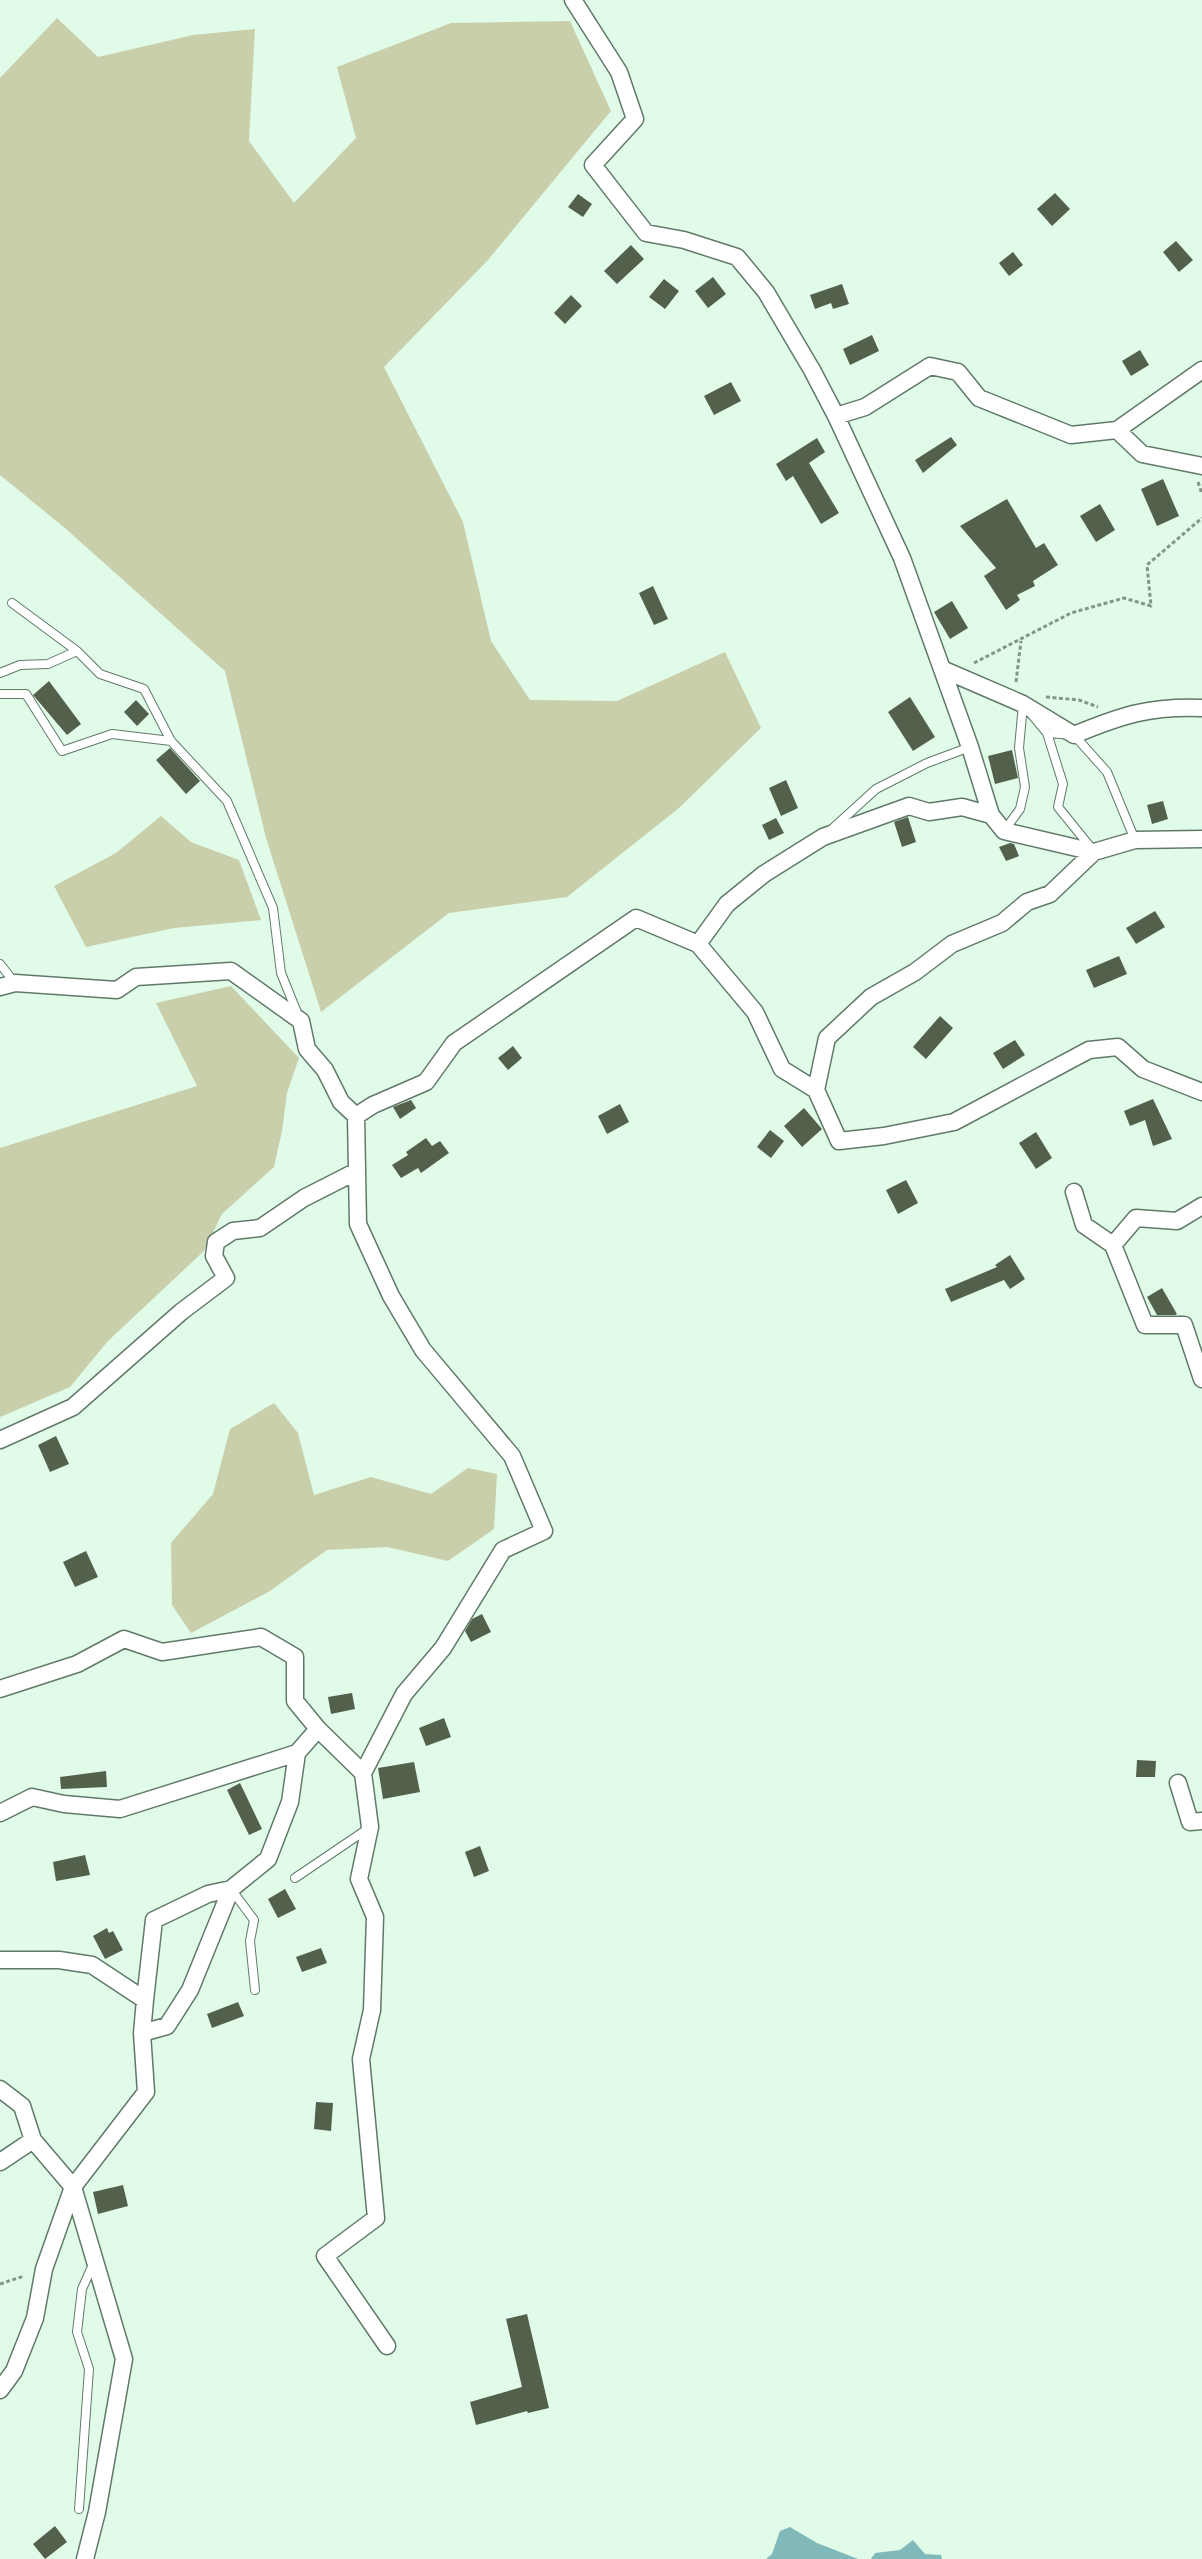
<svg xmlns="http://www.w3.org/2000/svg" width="1202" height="2559" font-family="Arial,sans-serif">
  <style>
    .green { fill: #cacfab }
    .water { fill: #81b8b9 }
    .building { fill: #53614c }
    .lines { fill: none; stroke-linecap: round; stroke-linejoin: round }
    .lane-casing { stroke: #617969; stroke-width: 10 }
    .street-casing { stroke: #617969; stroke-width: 19 }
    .path { stroke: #849689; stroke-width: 3; stroke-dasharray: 4 2.5; stroke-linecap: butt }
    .lane { stroke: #fff; stroke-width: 8 }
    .street { stroke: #fff; stroke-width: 16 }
  </style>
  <rect width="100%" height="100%" fill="#e1fbe9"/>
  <path class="green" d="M 57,18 L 98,57 L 193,35 L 255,29 L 249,141 L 294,203 L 356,138 L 337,67 L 451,23 L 570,21 L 611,111 L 488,260 L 384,367 L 463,522 L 491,641 L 530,700 L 617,701 L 725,652 L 761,728 L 679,808 L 567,897 L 449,913 L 321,1012 L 266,838 L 225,671 L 66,529 L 0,475 L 0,78 Z
    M 161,816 L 191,842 L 239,860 L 261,920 L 174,928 L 86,947 L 54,886 L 116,853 Z
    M 231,986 L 299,1058 L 287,1093 L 282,1131 L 274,1167 L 222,1214 L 204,1251 L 108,1341 L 70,1387 L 0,1417 L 0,1148 L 197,1086 L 156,1003 Z
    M 274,1403 L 298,1433 L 314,1495 L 371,1477 L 431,1494 L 468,1468 L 497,1474 L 494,1529 L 448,1561 L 387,1547 L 327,1550 L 270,1591 L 191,1633 L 172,1605 L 171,1543 L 213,1494 L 230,1429 Z"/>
  <path class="water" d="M 790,2527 L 817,2543 L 858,2559 L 766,2559 L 772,2554 L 780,2531 Z
    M 913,2540 L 925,2554 L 941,2555 L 942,2559 L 871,2559 L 875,2553 L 900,2550 Z"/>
  <path class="building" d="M 1055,193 L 1070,209 L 1052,226 L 1037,209 Z
    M 578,194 L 592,204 L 583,217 L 568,207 Z
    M 1176,241 L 1193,260 L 1179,272 L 1163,252 Z
    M 631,245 L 644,259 L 617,284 L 604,271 Z
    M 1013,252 L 1023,265 L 1009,276 L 999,263 Z
    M 713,277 L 726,294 L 708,308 L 695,291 Z
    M 664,279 L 679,291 L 665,309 L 649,297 Z
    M 842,284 L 849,304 L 833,309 L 831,303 L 815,309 L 810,295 Z
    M 571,295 L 582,306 L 565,324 L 554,313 Z
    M 872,335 L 879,351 L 850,365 L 843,349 Z
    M 1140,350 L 1149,365 L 1131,376 L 1122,361 Z
    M 731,382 L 741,401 L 714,415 L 704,396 Z
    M 951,437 L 957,445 L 923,473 L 915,460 Z
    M 817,438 L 825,452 L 809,463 L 839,513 L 821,524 L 793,476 L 786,481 L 776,464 Z
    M 1163,479 L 1179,516 L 1157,526 L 1141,489 Z
    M 1007,499 L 1036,548 L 1044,543 L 1058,565 L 1033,581 L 1035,586 L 1017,595 L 1020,600 L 1006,610 L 984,576 L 996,568 L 960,526 Z
    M 1100,504 L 1115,530 L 1096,542 L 1080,516 Z
    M 653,586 L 668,619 L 654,625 L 639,593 Z
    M 952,601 L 968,628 L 950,639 L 934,612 Z
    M 49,681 L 81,724 L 67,735 L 33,695 Z
    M 910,697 L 935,737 L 913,751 L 888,712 Z
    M 136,700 L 149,714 L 137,726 L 124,712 Z
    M 170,748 L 200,781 L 186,794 L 156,760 Z
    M 1012,750 L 1018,778 L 995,784 L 988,756 Z
    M 786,780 L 798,808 L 781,816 L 769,788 Z
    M 1163,801 L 1168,819 L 1152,824 L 1147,805 Z
    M 908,817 L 916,842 L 902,847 L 894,822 Z
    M 776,818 L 784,833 L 769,840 L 762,825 Z
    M 1010,843 L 1014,844 L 1019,856 L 1006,861 L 999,847 Z
    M 1155,911 L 1165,927 L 1136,944 L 1126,928 Z
    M 1119,956 L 1127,974 L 1094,988 L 1086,970 Z
    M 940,1016 L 953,1028 L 926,1059 L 913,1047 Z
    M 1015,1040 L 1025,1055 L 1003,1069 L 993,1053 Z
    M 513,1046 L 522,1058 L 508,1070 L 498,1058 Z
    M 1153,1099 L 1172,1139 L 1153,1146 L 1145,1120 L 1130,1126 L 1124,1111 Z
    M 411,1100 L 416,1108 L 400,1119 L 393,1107 Z
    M 620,1104 L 629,1122 L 607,1134 L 598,1116 Z
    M 804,1108 L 822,1129 L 802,1147 L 784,1126 Z
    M 770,1130 L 784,1141 L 771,1158 L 757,1147 Z
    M 1036,1132 L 1052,1158 L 1036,1169 L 1019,1143 Z
    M 426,1138 L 432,1146 L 440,1141 L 449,1153 L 421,1173 L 418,1168 L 401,1178 L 392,1165 L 408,1155 L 406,1152 Z
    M 906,1180 L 918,1203 L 898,1214 L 886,1190 Z
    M 1010,1255 L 1025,1279 L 1010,1289 L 1004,1280 L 951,1302 L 945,1289 L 997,1267 L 995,1265 Z
    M 1162,1288 L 1177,1314 L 1175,1315 L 1157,1315 L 1147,1297 Z
    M 56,1436 L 69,1464 L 50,1472 L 38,1445 Z
    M 86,1551 L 98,1577 L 75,1587 L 63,1562 Z
    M 482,1614 L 491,1632 L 471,1642 L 465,1631 L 472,1619 Z
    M 352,1693 L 355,1709 L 331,1714 L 328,1697 Z
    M 444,1718 L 451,1737 L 426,1746 L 419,1728 Z
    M 1137,1760 L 1156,1761 L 1155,1777 L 1136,1777 Z
    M 414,1762 L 420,1792 L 383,1799 L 378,1768 Z
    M 106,1771 L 107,1787 L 61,1789 L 60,1777 Z
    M 240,1783 L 262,1829 L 249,1835 L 227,1790 Z
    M 480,1846 L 489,1871 L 474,1877 L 465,1852 Z
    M 85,1855 L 90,1875 L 56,1881 L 53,1862 Z
    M 285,1889 L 296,1909 L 278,1918 L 268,1899 Z
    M 107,1928 L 109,1933 L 113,1931 L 123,1950 L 105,1959 L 93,1936 Z
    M 321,1948 L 327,1963 L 302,1972 L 296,1957 Z
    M 238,2002 L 244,2016 L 212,2028 L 207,2014 Z
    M 316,2102 L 333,2103 L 331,2131 L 314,2129 Z
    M 123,2185 L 128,2206 L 98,2214 L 93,2192 Z
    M 527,2314 L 549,2408 L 528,2413 L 527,2411 L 476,2425 L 470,2402 L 522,2387 L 506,2319 Z
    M 55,2526 L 67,2542 L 45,2559 L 33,2544 Z"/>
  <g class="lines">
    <g class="lane-casing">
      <path id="lane" d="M 12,603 L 77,651
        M 0,673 L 20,665 L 48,664 L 77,651 L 100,674 L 144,689 L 171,741 L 227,801 L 273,908 L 281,973 L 298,1015
        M 0,694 L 26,694 L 62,751 L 112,734 L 171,741
        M 1032,715 L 1047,733 L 1063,784 L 1058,807 L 1092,849
        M 1047,733 L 1074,735 L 1107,772 L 1135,840
        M 832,829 L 876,789 L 927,763 L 970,747
        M 1004,831 L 1020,809 L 1025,787 L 1019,748 L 1023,704
        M 0,964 L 15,983
        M 295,1878 L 369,1828
        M 231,1889 L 254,1920 L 250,1941 L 255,1990
        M 79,2509 L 89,2369 L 77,2332 L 82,2289 L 94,2262"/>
    </g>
    <g class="street-casing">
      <path id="street" d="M 573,0 L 619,72 L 635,119 L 593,165 L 646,233 L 684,240 L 737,257 L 766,292 L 812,370 L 836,416 L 902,558 L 970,747 L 991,815 L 1004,831 L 1094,852 L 1135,840 L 1202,839
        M 836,416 L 865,407 L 930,366 L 958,372 L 979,398 L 1071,435 L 1117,430 L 1202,370
        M 1117,430 L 1142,454 L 1202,466
        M 942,669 L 1023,704 L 1074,735 C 1122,715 1150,706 1202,708
        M 1094,852 L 1050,894 L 1027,902 L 1002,923 L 952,944 L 915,972 L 871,997 L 827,1038 L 816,1090 L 839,1141 L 884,1136 L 954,1122 L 1089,1050 L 1118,1047 L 1143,1069 L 1202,1092
        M 698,944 L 727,904 L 764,874 L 823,837 L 909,806 L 929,812 L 962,807 L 991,815
        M 0,987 L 15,983 L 117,990 L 136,977 L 231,971 L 301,1021 L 307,1049 L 325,1070 L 341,1102 L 356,1116
        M 1074,1192 L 1084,1225 L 1113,1245 L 1145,1325 L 1184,1325 L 1202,1379
        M 1113,1245 L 1136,1218 L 1177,1221 L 1202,1206
        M 0,1440 L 73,1407 L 181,1312 L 226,1278 L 214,1256 L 216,1242 L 233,1231 L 260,1228 L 304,1198 L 357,1171
        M 0,1689 L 77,1664 L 124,1639 L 162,1652 L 261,1637 L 295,1657 L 295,1701 L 318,1729
        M 1178,1783 L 1190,1822 L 1202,1821
        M 0,1813 L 32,1797 L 64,1804 L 120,1809 L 297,1753
        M 0,1960 L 59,1960 L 92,1965 L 145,2000 L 142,2033
        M 145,2000 L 154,1920 L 208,1894 L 231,1889
        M 0,2089 L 22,2106 L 33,2140 L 73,2187 L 124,2359 L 97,2512 L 85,2559
        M 0,2162 L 33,2140
        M 387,2346 L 325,2256 L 376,2218 L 361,2059 L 372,2010 L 375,1917 L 359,1879 L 370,1827 L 363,1773 L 404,1694 L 443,1648 L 503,1550 L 544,1531 L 512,1456 L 423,1350 L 391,1296 L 358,1224 L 356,1116 L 373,1105 L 426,1082 L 454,1043 L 636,918 L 698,944 L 755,1012 L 782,1069 L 816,1090
        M 0,2390 L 14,2371 L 35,2318 L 44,2269 L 73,2187 L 146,2092 L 142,2033 L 167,2026 L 190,1990 L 231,1889 L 268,1859 L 290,1802 L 297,1753 L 318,1729 L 363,1773"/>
    </g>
    <path class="path" d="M 1198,482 L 1202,494
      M 974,663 L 1071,613 L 1124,598 L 1151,606 L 1147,565 L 1202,518
      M 1016,682 L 1021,641
      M 1046,697 L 1079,700 L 1098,707
      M 0,2284 L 24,2276"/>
    <use href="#lane" class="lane"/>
    <use href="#street" class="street"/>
  </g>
</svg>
